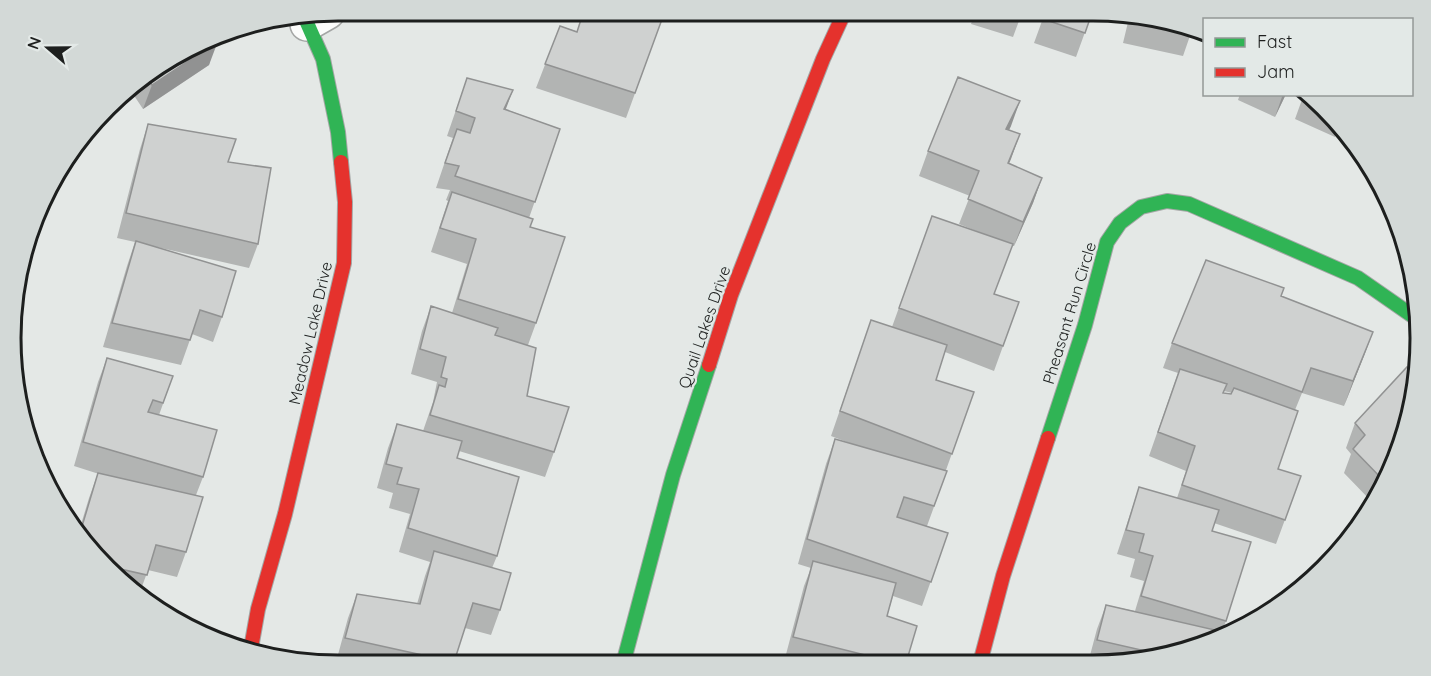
<svg xmlns="http://www.w3.org/2000/svg" width="1431" height="676" font-family="Quicksand,sans-serif">
  <style>
    .lines { fill: none; stroke-linecap: round; stroke-linejoin: round }
    .street-casing { stroke: #a4a6a5; stroke-width: 36 }
    .fast-casing { stroke: #a4a6a5; stroke-width: 16 }
    .jam-casing { stroke: #a4a6a5; stroke-width: 16 }
    .street { stroke: #fbfcfb; stroke-width: 33 }
    .fast { stroke: #30b455; stroke-width: 14 }
    .jam { stroke: #e5322d; stroke-width: 14 }
    .wall { fill: #b2b4b3; fill-rule: evenodd }
    .shaded-wall { fill: #919292 }
    .building { fill: #cfd1d0; stroke: #919292; stroke-width: 1.5 }
    .labels { text-anchor: middle; dominant-baseline: central; stroke-width: 4.5; stroke-linejoin: round; paint-order: stroke }
    .street-label { font-size: 16px; fill: #1d1f1e; stroke: #e3e9e7 }
    .rim { fill: none; stroke: #1d1f1e; stroke-width: 3 }
  </style>
  <rect width="100%" height="100%" fill="#e4e8e6"/>
  <g class="lines">
    <g class="street-casing">
      <path id="street" d="M 307,24 L 328,12"/>
    </g>
    <g class="fast-casing">
      <path id="fast" d="M 304,16 L 323,59 L 338,132 L 341,162
        M 1048,438 L 1085,325 L 1107,242 L 1120,223 L 1141,207 L 1167,201 L 1189,204 L 1358,278 L 1417,319
        M 623,664 L 673,475 L 709,365"/>
    </g>
    <g class="jam-casing">
      <path id="jam" d="M 709,365 L 731,295 L 823,59 L 845,11
        M 251,648 L 258,609 L 285,514 L 344,263 L 345,202 L 341,162
        M 980,663 L 1003,576 L 1048,438"/>
    </g>
    <use href="#street" class="street"/>
    <use href="#fast" class="fast"/>
    <use href="#jam" class="jam"/>
  </g>
  <path class="wall" d="M 671,10 L 691,10 L 689,16 Z
    M 976,10 L 1023,10 L 1013,37 L 971,24 Z
    M 1046,10 L 1093,10 L 1076,57 L 1034,43 Z
    M 665,11 L 626,118 L 536,88 L 560,26 L 576,31 Z
    M 1129,18 L 1192,30 L 1183,56 L 1123,43 Z
    M 216,37 L 209,65 L 143,109 L 129,88 L 138,78 Z
    M 467,78 L 505,109 L 560,129 L 529,218 L 530,227 L 536,323 L 528,345 L 527,396 L 554,452 L 545,477 L 459,451 L 457,458 L 497,556 L 492,568 L 500,610 L 491,635 L 465,628 L 453,665 L 350,665 L 336,662 L 348,618 L 357,594 L 417,604 L 425,576 L 430,562 L 399,552 L 410,514 L 389,508 L 393,493 L 377,488 L 388,448 L 397,424 L 423,431 L 433,402 L 437,382 L 411,374 L 422,331 L 431,306 L 452,313 L 467,264 L 431,252 L 448,201 L 446,200 L 450,190 L 436,188 L 453,138 L 447,136 Z
    M 1240,94 L 1286,94 L 1275,117 L 1238,100 Z
    M 1304,94 L 1307,94 L 1325,107 L 1339,128 L 1335,137 L 1295,119 Z
    M 148,124 L 228,162 L 258,244 L 249,268 L 148,245 L 222,317 L 213,342 L 192,334 L 181,365 L 103,347 L 127,266 L 135,242 L 117,238 L 140,149 Z
    M 1011,126 L 1009,130 L 1009,164 L 1042,178 L 1033,203 L 1014,246 L 1012,246 L 994,294 L 1019,302 L 994,371 L 945,352 L 936,380 L 974,392 L 946,470 L 947,471 L 927,526 L 948,533 L 922,606 L 893,596 L 887,616 L 906,663 L 793,664 L 784,662 L 804,586 L 811,568 L 798,564 L 826,464 L 835,439 L 852,444 L 831,436 L 871,320 L 892,327 L 932,216 L 986,235 L 959,224 L 970,196 L 919,176 L 928,151 Z
    M 1281,296 L 1373,332 L 1344,406 L 1302,393 L 1295,410 L 1278,469 L 1301,476 L 1276,544 L 1214,523 L 1212,531 L 1226,621 L 1218,641 L 1136,663 L 1088,663 L 1097,629 L 1106,605 L 1135,611 L 1144,581 L 1130,577 L 1135,559 L 1117,554 L 1139,487 L 1177,498 L 1186,471 L 1149,456 L 1178,373 L 1163,368 L 1172,343 ZM 1224,391 L 1232,393 L 1231,394 L 1223,393 Z
    M 107,358 L 173,376 L 159,415 L 203,477 L 196,495 L 186,552 L 177,577 L 148,570 L 140,592 L 107,570 L 79,531 L 89,498 L 98,473 L 99,474 L 74,466 L 98,382 Z
    M 1355,423 L 1395,464 L 1373,503 L 1344,473 L 1351,454 L 1346,448 Z"/>
  <path class="shaded-wall" d="M 218,41 L 209,65 L 143,109 L 152,85 Z
    M 513,90 L 504,114 L 504,109 Z
    M 1283,94 L 1286,94 L 1275,117 Z
    M 1020,101 L 1011,126 L 997,153 L 1006,129 Z
    M 1020,134 L 1011,159 L 999,188 L 1008,163 Z
    M 1042,178 L 1033,203 L 1014,246 L 1023,222 Z
    M 1373,332 L 1364,356 L 1344,406 L 1353,381 Z"/>
  <path class="building" d="M 584,10 L 665,11 L 635,93 L 545,64 L 560,26 L 577,32 Z
    M 1046,10 L 1093,10 L 1085,33 L 1043,19 Z
    M 1141,20 L 1192,30 L 1192,32 Z
    M 216,37 L 218,41 L 152,85 L 146,75 Z
    M 958,77 L 1020,101 L 1006,129 L 1020,134 L 1008,163 L 1042,178 L 1023,222 L 968,199 L 979,171 L 928,151 Z
    M 467,78 L 513,90 L 504,109 L 560,129 L 535,202 L 455,176 L 459,166 L 445,163 L 457,129 L 470,133 L 475,118 L 456,111 Z
    M 148,124 L 236,139 L 228,162 L 271,168 L 258,244 L 126,213 Z
    M 452,192 L 533,219 L 530,227 L 565,237 L 536,323 L 458,299 L 476,239 L 440,228 Z
    M 932,216 L 1013,244 L 994,294 L 1019,302 L 1003,346 L 899,308 Z
    M 136,241 L 236,271 L 222,317 L 200,310 L 190,340 L 112,323 Z
    M 1206,260 L 1284,288 L 1281,296 L 1373,332 L 1353,381 L 1311,368 L 1302,392 L 1172,343 Z
    M 431,306 L 498,328 L 495,335 L 536,348 L 527,396 L 569,407 L 554,452 L 430,415 L 439,385 L 445,387 L 447,379 L 441,377 L 446,357 L 420,349 Z
    M 871,320 L 947,345 L 936,380 L 974,392 L 952,454 L 840,411 Z
    M 107,358 L 173,376 L 163,403 L 153,400 L 148,412 L 217,430 L 203,477 L 83,442 Z
    M 1407,367 L 1413,374 L 1395,464 L 1385,482 L 1353,449 L 1365,435 L 1355,423 Z
    M 1180,369 L 1227,384 L 1223,393 L 1231,394 L 1234,388 L 1298,411 L 1278,469 L 1301,476 L 1285,520 L 1182,485 L 1195,446 L 1158,432 Z
    M 397,424 L 462,441 L 457,458 L 519,477 L 497,556 L 408,528 L 419,489 L 397,484 L 402,468 L 386,464 Z
    M 835,439 L 947,471 L 934,506 L 904,497 L 897,517 L 948,533 L 931,582 L 807,539 Z
    M 98,473 L 203,497 L 186,552 L 156,545 L 147,575 L 103,565 L 80,533 Z
    M 1139,487 L 1219,510 L 1212,531 L 1251,542 L 1226,621 L 1141,596 L 1153,556 L 1139,552 L 1144,534 L 1126,530 Z
    M 434,551 L 511,573 L 500,610 L 473,603 L 454,662 L 345,638 L 357,594 L 420,604 Z
    M 813,561 L 896,583 L 887,616 L 917,626 L 906,663 L 897,663 L 793,637 Z
    M 1106,605 L 1228,633 L 1228,635 L 1218,641 L 1163,655 L 1097,640 Z"/>
  <g class="labels">
    <g class="street-label">
      <text transform="translate(1069 313) rotate(-73)">Pheasant Run Circle</text>
      <text transform="translate(704 327) rotate(-71)">Quail Lakes Drive</text>
      <text transform="translate(310 333) rotate(-77)">Meadow Lake Drive</text>
    </g>
  </g>
  <path d="M0 0H1431V676H0ZM338 21H1093A317 317 0 0 1 1410 338V338A317 317 0 0 1 1093 655H338A317 317 0 0 1 21 338V338A317 317 0 0 1 338 21Z" fill="#d3d9d7" fill-rule="evenodd"/>
  <path class="rim" d="M338 21H1093A317 317 0 0 1 1410 338V338A317 317 0 0 1 1093 655H338A317 317 0 0 1 21 338V338A317 317 0 0 1 338 21Z"/>
  <rect x="1203" y="18" width="210" height="78" fill="#e3e9e7" stroke="#949897" stroke-width="1.5"/>
  <rect x="1215" y="38" width="30" height="9" fill="#30b455" stroke="#949897" stroke-width="1.5"/>
  <text x="1257" y="48" font-size="18" fill="#1d1f1e">Fast</text>
  <rect x="1215" y="68" width="30" height="9" fill="#e5322d" stroke="#949897" stroke-width="1.5"/>
  <text x="1257" y="78" font-size="18" fill="#1d1f1e">Jam</text>
  <g transform="translate(48 48) rotate(290)" stroke="#e3e9e7" stroke-width="4.5" paint-order="stroke">
  <path d="M0-4.5L10 22L0 15L-10 22Z" fill="#1d1f1e"/>
  <text y="-9" font-size="16" font-weight="bold" text-anchor="middle" fill="#1d1f1e">N</text>
  </g>
</svg>
